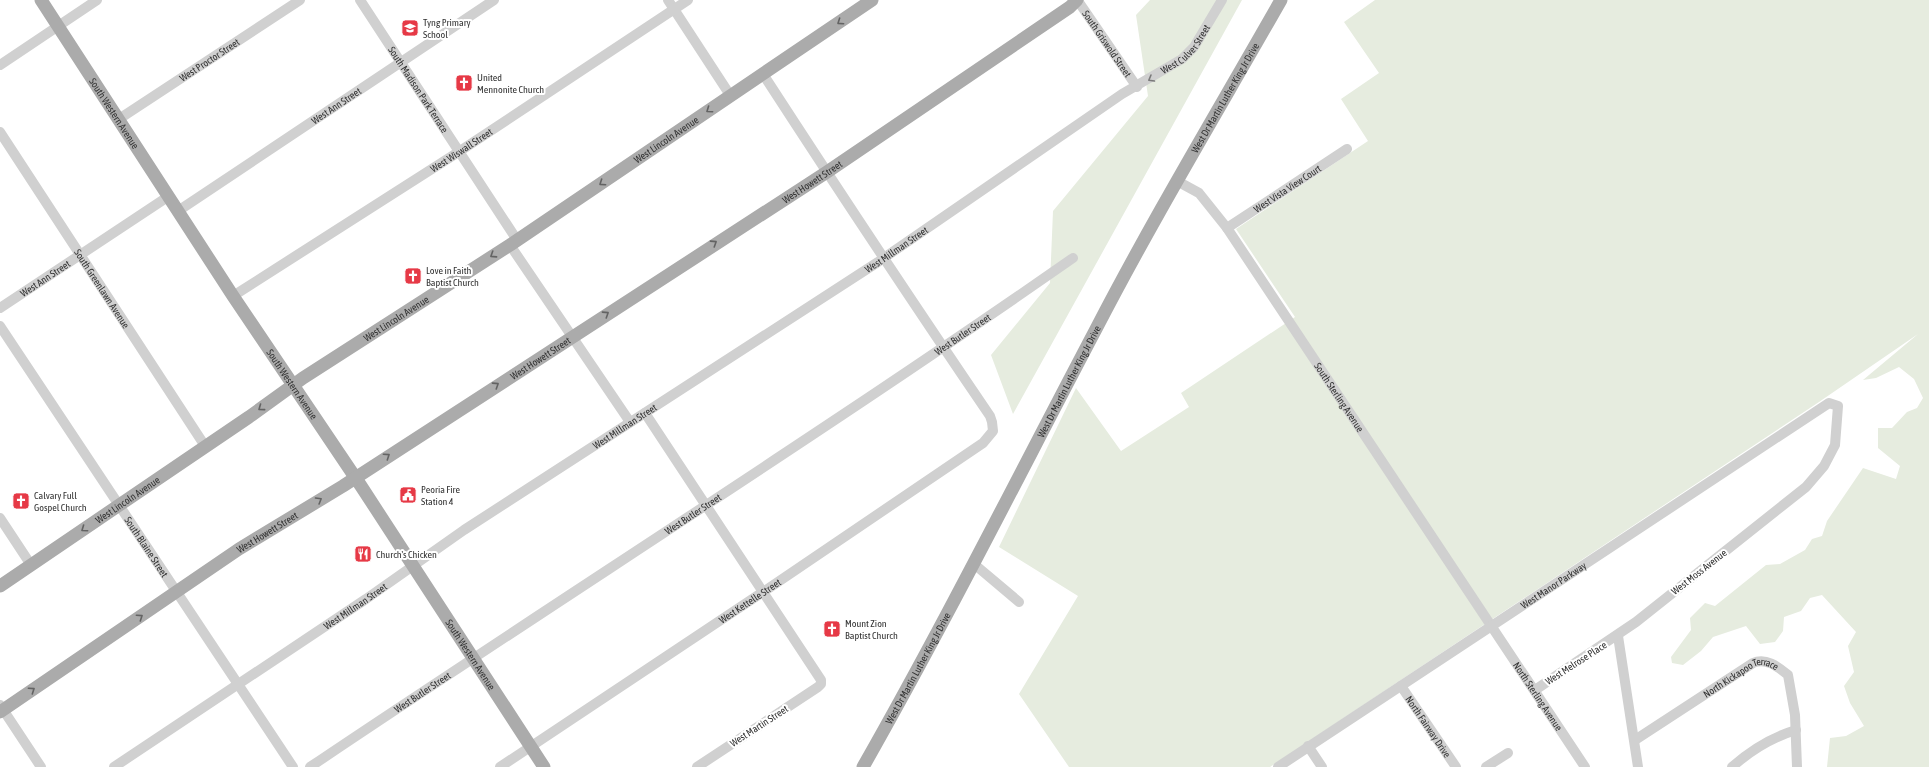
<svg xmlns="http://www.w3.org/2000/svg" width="1929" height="767" font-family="'Asap Condensed',sans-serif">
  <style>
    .green { fill: #e6ecdf }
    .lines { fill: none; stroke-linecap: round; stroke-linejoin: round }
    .minor { stroke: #d0d0d0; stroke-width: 10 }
    .major { stroke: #ababab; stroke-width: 13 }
    .oneway { stroke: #636363 }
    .oneway2 { stroke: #7a7a7a }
    .labels { text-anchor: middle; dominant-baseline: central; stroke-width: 4; stroke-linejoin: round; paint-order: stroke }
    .poi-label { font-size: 10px; fill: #333; stroke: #fff; text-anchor: start }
    .street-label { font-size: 10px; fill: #333; stroke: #fff }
  </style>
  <rect width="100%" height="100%" fill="#fff"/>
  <path class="green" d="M 1150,0 L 1242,0 L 1013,414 L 991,355 L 1050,283 L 1053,211 L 1148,96 L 1136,15 Z
    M 1375,0 L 1929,0 L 1929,767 L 1827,767 L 1830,738 L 1846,736 L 1864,726 L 1850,703 L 1844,686 L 1854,672 L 1848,646 L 1856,632 L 1822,595 L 1810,598 L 1801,611 L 1784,617 L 1783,631 L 1775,642 L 1760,644 L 1746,626 L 1713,637 L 1701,651 L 1683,665 L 1672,663 L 1671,657 L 1691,630 L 1690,618 L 1705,603 L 1715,606 L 1766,565 L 1780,564 L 1805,550 L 1812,539 L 1822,536 L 1827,521 L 1863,468 L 1896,479 L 1900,466 L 1878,448 L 1878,428 L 1892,428 L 1907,412 L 1917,408 L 1923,398 L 1914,379 L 1899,367 L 1876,378 L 1863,380 L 1918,334 L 1819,402 L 1270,767 L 1069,767 L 1019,694 L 1078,596 L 999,547 L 1076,388 L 1121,451 L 1189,407 L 1181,393 L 1295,317 L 1236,229 L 1368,141 L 1341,99 L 1379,73 L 1344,22 Z"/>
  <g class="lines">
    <g class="minor">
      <path id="s1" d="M 360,0 L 517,240"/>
      <path d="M 668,0 L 730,95"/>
      <path id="s2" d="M 1079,0 L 1078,1 L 1137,87"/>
      <path d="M 0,65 L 97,0"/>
      <path id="s3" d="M 119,119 L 300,0"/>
      <path id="s4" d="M 0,132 L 205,446"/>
      <path id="s5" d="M 1177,181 L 1199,193 L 1227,228 L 1585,767"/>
      <path id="s6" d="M 178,211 L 494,0"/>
      <path id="s7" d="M 1227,228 L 1347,149"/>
      <path d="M 510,245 L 630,422"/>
      <path id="s8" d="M 233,296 L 460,151 L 688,0"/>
      <path id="s9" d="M 0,308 L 169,196"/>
      <path id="s10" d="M 0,326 L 293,767"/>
      <path d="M 645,413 L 821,680 L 821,684 L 818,687 L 697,767"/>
      <path d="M 0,518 L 31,565"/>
      <path d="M 974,564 L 1019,602"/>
      <path d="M 1618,636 L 1638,767"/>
      <path id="s11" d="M 1401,686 L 1456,767"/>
      <path d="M 0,705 L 41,767"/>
      <path id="s12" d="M 1635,740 L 1753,663 C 1766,657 1778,667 1788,675 L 1795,715 L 1797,767"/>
      <path d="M 1308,746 L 1322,767"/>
      <path id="s13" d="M 114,767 L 366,599 L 464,530 L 878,262 L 1122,94 L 1182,59 L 1194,47 L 1222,0"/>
      <path id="s14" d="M 310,767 C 564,596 822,433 1073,258"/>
      <path id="s15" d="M 500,767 L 763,592 L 983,443 L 993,431 L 992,422 L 990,416 C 913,303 837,188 763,74"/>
      <path id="s16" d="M 1278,767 L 1829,403 L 1838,406 L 1835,445 L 1824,466 L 1806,487 L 1636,622 L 1535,690"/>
      <path d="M 1486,767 L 1508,753"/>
      <path d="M 1732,767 C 1750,751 1773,737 1796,730"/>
    </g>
    <g class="major">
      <path id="s17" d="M 41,0 L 233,296 L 361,486 L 544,767"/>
      <path id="s18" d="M 0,586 L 249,417 L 303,378 L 510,245 L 872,0"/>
      <path id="s19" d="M 0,712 L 239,549 L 343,486 L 827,172 L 1070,7 L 1077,0"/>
      <path id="s20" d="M 863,767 C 945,623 1019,475 1096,329 C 1154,217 1219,109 1281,0"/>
    </g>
  </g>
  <defs><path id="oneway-chevron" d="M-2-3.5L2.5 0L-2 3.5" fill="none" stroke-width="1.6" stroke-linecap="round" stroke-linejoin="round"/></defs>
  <g class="oneway">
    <use href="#oneway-chevron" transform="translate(840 22) rotate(146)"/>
    <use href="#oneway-chevron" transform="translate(709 110) rotate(145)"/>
    <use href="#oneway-chevron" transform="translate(602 183) rotate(146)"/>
    <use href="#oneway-chevron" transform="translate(714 243) rotate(-33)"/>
    <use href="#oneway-chevron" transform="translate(493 255) rotate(147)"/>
    <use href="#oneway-chevron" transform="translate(606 314) rotate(-33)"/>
    <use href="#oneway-chevron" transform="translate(496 385) rotate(-33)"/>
    <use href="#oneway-chevron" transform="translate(261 408) rotate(144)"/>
    <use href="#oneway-chevron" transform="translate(387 456) rotate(-34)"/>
    <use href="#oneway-chevron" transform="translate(319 500) rotate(-31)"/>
    <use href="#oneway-chevron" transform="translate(84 529) rotate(145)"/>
    <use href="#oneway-chevron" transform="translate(140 617) rotate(-34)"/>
    <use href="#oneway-chevron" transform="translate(32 690) rotate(-34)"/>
  </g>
  <use class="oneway2" href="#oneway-chevron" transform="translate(1151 79) rotate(150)"/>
  <defs>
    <g id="school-square" transform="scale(0.9)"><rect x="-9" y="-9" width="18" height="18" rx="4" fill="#e63946" stroke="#fff"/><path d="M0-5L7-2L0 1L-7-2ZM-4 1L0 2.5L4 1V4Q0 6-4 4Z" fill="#fff"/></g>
    <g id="church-square" transform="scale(0.9)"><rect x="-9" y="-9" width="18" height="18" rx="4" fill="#e63946" stroke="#fff"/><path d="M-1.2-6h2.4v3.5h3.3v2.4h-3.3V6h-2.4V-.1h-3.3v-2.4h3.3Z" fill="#fff"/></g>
    <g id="civic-square" transform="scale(0.9)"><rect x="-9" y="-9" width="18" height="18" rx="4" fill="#e63946" stroke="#fff"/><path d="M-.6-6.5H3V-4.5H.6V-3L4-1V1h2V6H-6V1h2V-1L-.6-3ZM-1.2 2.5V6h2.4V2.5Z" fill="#fff"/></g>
    <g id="restaurant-square" transform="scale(0.9)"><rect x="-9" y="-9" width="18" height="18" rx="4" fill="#e63946" stroke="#fff"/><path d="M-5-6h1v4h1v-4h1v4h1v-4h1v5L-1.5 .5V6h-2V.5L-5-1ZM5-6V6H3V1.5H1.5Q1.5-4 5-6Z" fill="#fff"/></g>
  </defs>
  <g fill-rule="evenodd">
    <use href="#school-square" x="410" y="28"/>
    <use href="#church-square" x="464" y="83"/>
    <use href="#church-square" x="413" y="276"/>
    <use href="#civic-square" x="408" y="495"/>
    <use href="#church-square" x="21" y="501"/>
    <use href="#restaurant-square" x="363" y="554"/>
    <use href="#church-square" x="832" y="629"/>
  </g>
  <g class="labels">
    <g class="poi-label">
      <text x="423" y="22">Tyng Primary<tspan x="423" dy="12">School</tspan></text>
      <text x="477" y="77">United<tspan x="477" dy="12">Mennonite Church</tspan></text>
      <text x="426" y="270">Love in Faith<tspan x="426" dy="12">Baptist Church</tspan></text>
      <text x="421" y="489">Peoria Fire<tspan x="421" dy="12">Station 4</tspan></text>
      <text x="34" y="495">Calvary Full<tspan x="34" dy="12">Gospel Church</tspan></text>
      <text x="376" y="554">Church's Chicken</text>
      <text x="845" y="623">Mount Zion<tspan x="845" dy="12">Baptist Church</tspan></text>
    </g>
    <g class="street-label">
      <text stroke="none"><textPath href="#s2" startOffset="53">South Griswold Street</textPath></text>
      <text stroke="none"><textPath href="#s13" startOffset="1291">West Culver Street</textPath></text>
      <text stroke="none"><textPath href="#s3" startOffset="108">West Proctor Street</textPath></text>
      <text stroke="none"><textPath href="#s1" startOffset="107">South Madison Park Terrace</textPath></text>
      <text stroke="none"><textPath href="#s20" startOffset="761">West Dr Martin Luther King Jr Drive</textPath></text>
      <text stroke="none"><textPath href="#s6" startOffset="190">West Ann Street</textPath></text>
      <text stroke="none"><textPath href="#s17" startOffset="135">South Western Avenue</textPath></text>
      <text stroke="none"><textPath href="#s18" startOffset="802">West Lincoln Avenue</textPath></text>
      <text stroke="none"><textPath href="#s8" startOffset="271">West Wiswall Street</textPath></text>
      <text stroke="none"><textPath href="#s19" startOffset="970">West Howett Street</textPath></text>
      <text stroke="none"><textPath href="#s7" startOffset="72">West Vista View Court</textPath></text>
      <text stroke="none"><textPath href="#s13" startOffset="938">West Millman Street</textPath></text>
      <text stroke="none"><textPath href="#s9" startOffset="54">West Ann Street</textPath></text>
      <text stroke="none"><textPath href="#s4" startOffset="187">South Greenlawn Avenue</textPath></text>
      <text stroke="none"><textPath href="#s18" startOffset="478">West Lincoln Avenue</textPath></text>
      <text stroke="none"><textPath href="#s14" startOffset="783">West Butler Street</textPath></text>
      <text stroke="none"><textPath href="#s19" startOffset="646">West Howett Street</textPath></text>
      <text stroke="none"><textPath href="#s20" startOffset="437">West Dr Martin Luther King Jr Drive</textPath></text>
      <text stroke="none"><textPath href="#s17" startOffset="459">South Western Avenue</textPath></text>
      <text stroke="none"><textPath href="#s5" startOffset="273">South Sterling Avenue</textPath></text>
      <text stroke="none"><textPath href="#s13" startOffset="614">West Millman Street</textPath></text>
      <text stroke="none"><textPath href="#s18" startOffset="154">West Lincoln Avenue</textPath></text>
      <text stroke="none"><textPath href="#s14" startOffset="459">West Butler Street</textPath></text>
      <text stroke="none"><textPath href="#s19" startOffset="322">West Howett Street</textPath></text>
      <text stroke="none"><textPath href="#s10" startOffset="265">South Blaine Street</textPath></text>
      <text transform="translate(1699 572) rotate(-38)">West Moss Avenue</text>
      <text stroke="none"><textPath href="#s16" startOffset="330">West Manor Parkway</textPath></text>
      <text stroke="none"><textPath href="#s15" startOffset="300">West Kettelle Street</textPath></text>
      <text stroke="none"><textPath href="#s13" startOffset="290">West Millman Street</textPath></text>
      <text stroke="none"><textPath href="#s17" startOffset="783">South Western Avenue</textPath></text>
      <text transform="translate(1576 663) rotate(-33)">West Melrose Place</text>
      <text stroke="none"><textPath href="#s20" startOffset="113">West Dr Martin Luther King Jr Drive</textPath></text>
      <text stroke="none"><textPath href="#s12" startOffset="125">North Kickapoo Terrace</textPath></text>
      <text stroke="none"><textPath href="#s14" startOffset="135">West Butler Street</textPath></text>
      <text stroke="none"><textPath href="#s5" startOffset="632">North Sterling Avenue</textPath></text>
      <text transform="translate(759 726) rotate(-33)">West Martin Street</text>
      <text stroke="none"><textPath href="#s11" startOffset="49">North Fairway Drive</textPath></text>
    </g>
  </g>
</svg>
